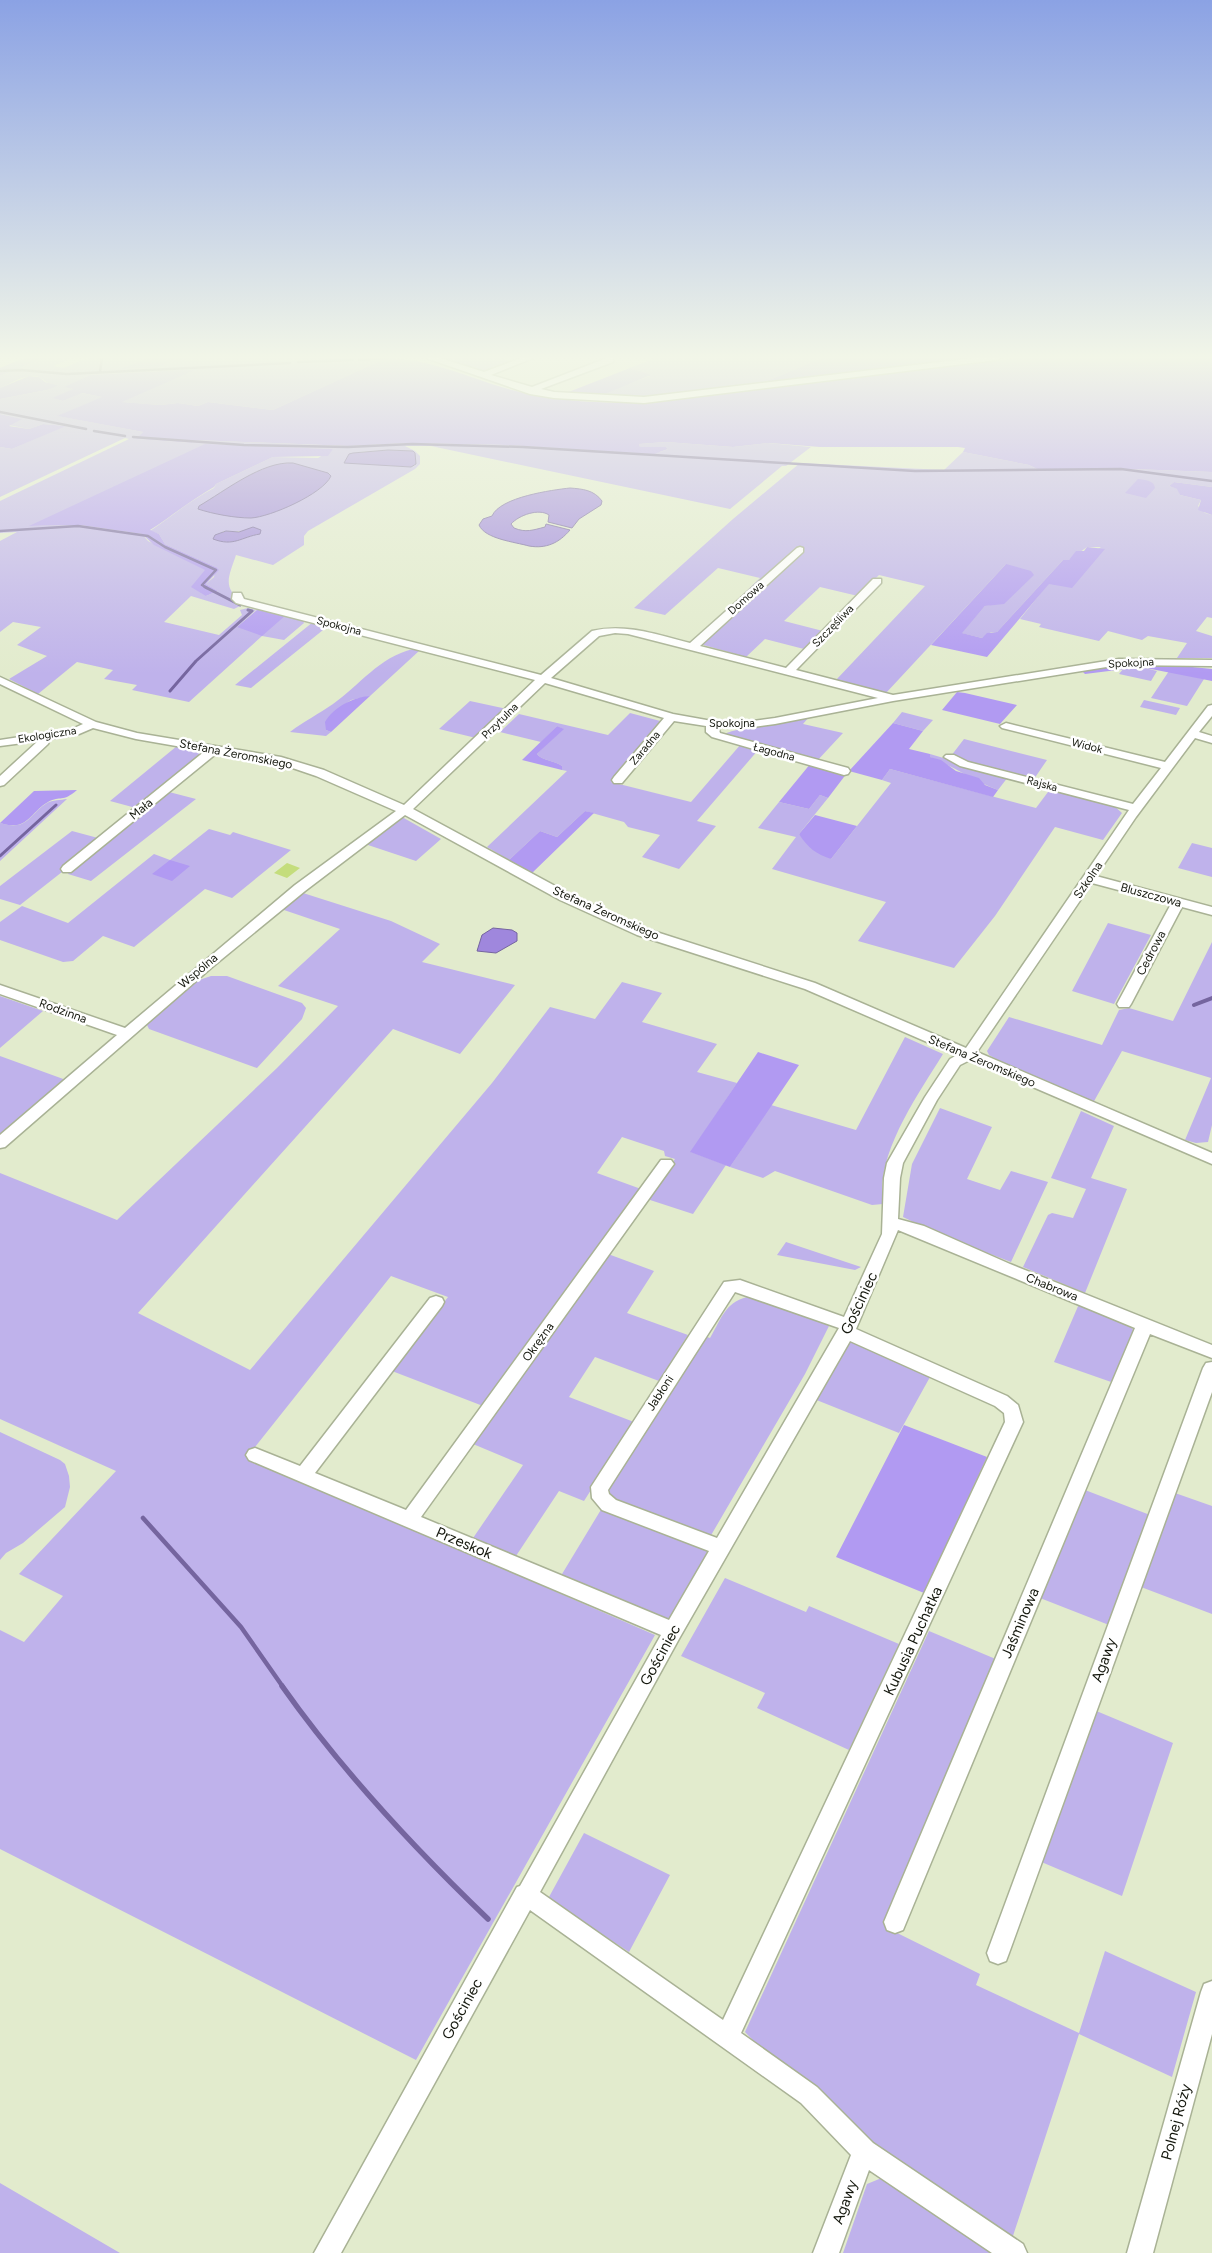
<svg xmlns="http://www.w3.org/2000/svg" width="1212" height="2253" font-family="Figtree,sans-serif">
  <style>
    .green { fill: #bfb2eb; fill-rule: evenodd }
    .forest { fill: #b19af2 }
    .water { fill: #9f87dd; stroke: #75659f }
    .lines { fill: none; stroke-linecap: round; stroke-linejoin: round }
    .stream-far4 { stroke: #75659f; stroke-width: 2.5 }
    .stream-far3 { stroke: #75659f; stroke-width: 3 }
    .stream-far2 { stroke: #75659f; stroke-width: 4 }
    .stream-far1 { stroke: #75659f; stroke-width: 4.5 }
    .stream { stroke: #75659f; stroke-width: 5.5 }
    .building { fill: #c4dd7c }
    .minor-casing { stroke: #a9b295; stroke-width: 3 }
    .minor { fill: #fff; fill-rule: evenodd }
    .labels { text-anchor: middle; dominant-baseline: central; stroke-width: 5; stroke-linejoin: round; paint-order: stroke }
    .far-street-label { font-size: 11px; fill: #14170d; stroke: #fff }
    .street-label { font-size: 12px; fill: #14170d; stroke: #fff }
    .near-street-label { font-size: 15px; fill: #14170d; stroke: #fff }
  </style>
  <rect width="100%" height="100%" fill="#e2ebcd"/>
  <path class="green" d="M 44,358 L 72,358 L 53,366 L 64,368 L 87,358 L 147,358 L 123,369 L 157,368 L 172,361 L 180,363 L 191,358 L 386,358 L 273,410 L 208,402 L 198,406 L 178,403 L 160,405 L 121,402 L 195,369 L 90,375 L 65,387 L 74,389 L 53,398 L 63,401 L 81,393 L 103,397 L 58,416 L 143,432 L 137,439 L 192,443 L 195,440 L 349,446 L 407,443 L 507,445 L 660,452 L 668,449 L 666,447 L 640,447 L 639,444 L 666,442 L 733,447 L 768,443 L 811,447 L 786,466 L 782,466 L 730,509 L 431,446 L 405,446 L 415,451 L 420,456 L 420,464 L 415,469 L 308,531 L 304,536 L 304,545 L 273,565 L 236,555 C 228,579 222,587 244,604 L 234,609 L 191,596 L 164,622 L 219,635 L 242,615 L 240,610 L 248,608 L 256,610 L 237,627 L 286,615 L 303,620 L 304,623 L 284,640 L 262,636 L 189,702 L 132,690 L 137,685 L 104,679 L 113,670 L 77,662 L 38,694 L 9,679 L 47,656 L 17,645 L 41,627 L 13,622 L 0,632 L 0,541 L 17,532 L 0,533 L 0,501 L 129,439 L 125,438 L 0,497 L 0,447 L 12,449 L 64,426 L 43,424 L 29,429 L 8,425 L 21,419 L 0,414 L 0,399 L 47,390 L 57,385 C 46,383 47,382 39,377 C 28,372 10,384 0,388 L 0,376 ZM 291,448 L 333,449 L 318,458 L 273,457 L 216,484 L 214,488 C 191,500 172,516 150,531 L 159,534 L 165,544 L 216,567 L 214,577 L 206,584 L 218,591 L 206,596 L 204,573 L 206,570 L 148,541 L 142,534 L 80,525 L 31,526 ZM 388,450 L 413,451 L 416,464 L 414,466 L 405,467 L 344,462 L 360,452 ZM 293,463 L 330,474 L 262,516 L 250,518 L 198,509 L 199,506 C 225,491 262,461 293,463 ZM 223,531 L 244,531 L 259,534 C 246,536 238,543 224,542 Z
    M 437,358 L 500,358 L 513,363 L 484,372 Z
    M 655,358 L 822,358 L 762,383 L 644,397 L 594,396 L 650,376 L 630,368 Z
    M 963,452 L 1029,465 L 1037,469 L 1131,469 L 1212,472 L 1212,487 L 1174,482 L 1169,486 L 1178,489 L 1180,495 L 1201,500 L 1198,506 L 1205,513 L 1212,515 L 1212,618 L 1207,617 L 1196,631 L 1212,636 L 1212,658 L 1177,658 L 1187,643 L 1148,636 L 1142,640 L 1108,631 L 1099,641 L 1039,627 L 1041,624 L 1020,619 L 1049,583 L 1101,547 L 1087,547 L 1069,560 L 1063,560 L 997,632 L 991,632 L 982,638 L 961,633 L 985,606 L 995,604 L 1006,564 L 886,693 L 836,680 L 925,586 L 879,575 L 858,596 L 820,587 L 784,621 L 823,631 L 804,649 L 765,639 L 746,657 L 693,642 L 760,578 L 718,568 L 665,615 L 634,608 L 733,519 L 800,463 L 944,470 Z
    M 313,622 L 328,626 L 251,688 L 235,685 Z
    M 413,649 L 419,651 L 370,696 L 351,700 L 334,712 L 326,730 L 331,732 L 326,736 L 290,732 C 304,721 319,714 333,704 C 360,685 379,657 413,649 Z
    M 1141,667 L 1157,671 L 1151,681 L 1119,674 L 1124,668 Z
    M 1169,671 L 1204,679 L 1187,706 L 1151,698 Z
    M 1144,700 L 1180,708 L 1176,715 L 1140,707 Z
    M 470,701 L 507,709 L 476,738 L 439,729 Z
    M 902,712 L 933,720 L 923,731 L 893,723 Z
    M 630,713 L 664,722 L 611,782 L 691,802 L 741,744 L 759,749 L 697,821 L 716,826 L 679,869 L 642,857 L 660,835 L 628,827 L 624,822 L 585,811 L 557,837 L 540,831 L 509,860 L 487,847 L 567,771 L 562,770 L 562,766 C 554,760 542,761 537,754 L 563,729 L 557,726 L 541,742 L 500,732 L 519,714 L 608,735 Z
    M 809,717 L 803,724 L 843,733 L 816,762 L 725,734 C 731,729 796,720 809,717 Z
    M 964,739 L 1047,760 L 1034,779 L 968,762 L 951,756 Z
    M 177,746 L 209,751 L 136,808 L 110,801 Z
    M 930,754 L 1008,777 L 998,790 C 974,781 953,766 930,757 Z
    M 890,769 L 1036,808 L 1051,788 L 1112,804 L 1122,813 L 1103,840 L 1055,827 L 995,916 L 954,968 L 858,941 L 886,902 L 772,869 L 796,837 L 758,828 L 779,802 L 809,809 L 820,795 L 828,798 L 799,834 L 831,859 L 891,783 L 882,780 Z
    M 169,792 L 196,799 L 91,881 L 68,874 L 70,870 Z
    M 67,799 L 0,861 L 0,823 C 28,832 29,814 47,803 C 52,800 61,800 67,799 Z
    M 402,817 L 441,839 L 416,861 L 365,844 Z
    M 209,829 L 230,835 L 233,832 L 291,850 L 232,898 L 205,889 L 134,947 L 103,936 L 73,961 L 63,962 L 0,940 L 0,922 L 22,906 L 68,923 L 154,854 L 170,860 Z
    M 72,831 L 98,838 L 62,868 L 62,872 L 20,905 L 0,899 L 0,886 Z
    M 1192,843 L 1212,848 L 1212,877 L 1178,868 Z
    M 303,893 L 391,921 L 440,944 L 422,962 L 515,985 L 460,1054 L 393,1029 L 138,1313 L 250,1370 L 492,1083 L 550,1007 L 595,1019 L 622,982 L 662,993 L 642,1022 L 717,1044 L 697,1072 L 737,1083 L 691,1152 L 726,1165 L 693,1214 L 647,1199 L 675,1159 L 665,1156 L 664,1151 L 622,1137 L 597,1173 L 641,1189 L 483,1406 L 392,1371 L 448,1297 L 391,1276 L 247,1457 L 655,1635 L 416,2060 L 0,1849 L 0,1630 L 24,1642 L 63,1596 L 19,1574 L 116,1471 L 0,1419 L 0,1173 L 117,1220 L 277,1068 L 338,1006 L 278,986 L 340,929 L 281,909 Z
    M 1108,923 L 1151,935 L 1114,1004 L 1072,991 Z
    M 1212,942 L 1212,1125 L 1208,1142 L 1196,1143 L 1185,1140 L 1211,1078 L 1122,1051 L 1093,1103 L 998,1062 L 998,1060 L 989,1055 L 987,1051 L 1009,1017 L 1102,1045 L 1119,1010 L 1129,1008 L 1173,1021 Z
    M 211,976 L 227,976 L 302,1003 L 306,1008 L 302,1019 L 257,1068 L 149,1029 L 147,1025 L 193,982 Z
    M 0,996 L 43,1011 L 0,1048 Z
    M 905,1037 L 943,1054 C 918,1095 875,1154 883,1204 L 872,1205 L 775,1171 L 763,1178 L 730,1167 L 771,1105 L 856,1130 Z
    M 0,1056 L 66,1080 L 0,1137 Z
    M 940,1108 L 992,1127 L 967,1179 L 1000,1190 L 1011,1171 L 1048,1182 L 1011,1262 L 938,1234 L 903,1217 L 912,1164 Z
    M 1081,1111 L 1114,1126 L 1091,1178 L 1127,1189 L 1085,1293 L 1023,1267 L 1048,1215 L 1052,1213 L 1073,1218 L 1086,1189 L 1051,1178 Z
    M 786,1242 L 861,1267 L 855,1270 L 777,1255 Z
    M 608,1254 L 654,1271 L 627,1313 L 688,1335 L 659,1381 L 595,1357 L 569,1397 L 634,1422 L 584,1501 L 559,1491 L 514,1559 L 471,1541 L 523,1465 L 473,1444 Z
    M 752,1296 L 817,1318 L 829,1326 L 805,1374 L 710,1537 L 608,1497 L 607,1489 L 704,1336 L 710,1338 C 723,1316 725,1301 752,1296 Z
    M 1079,1304 L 1128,1324 L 1135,1332 L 1114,1383 L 1054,1362 Z
    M 848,1340 L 930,1377 L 899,1433 L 814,1399 Z
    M 0,1432 L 60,1460 L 65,1464 L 69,1476 L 70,1487 L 65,1507 L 23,1543 L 6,1553 L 0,1560 Z
    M 1085,1490 L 1150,1515 L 1109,1625 L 1040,1598 Z
    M 1175,1493 L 1212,1506 L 1212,1614 L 1141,1587 Z
    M 602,1508 L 710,1552 L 674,1617 L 665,1621 L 559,1579 Z
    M 725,1578 L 806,1612 L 809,1606 L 899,1644 L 849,1750 L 757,1708 L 765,1693 L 681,1656 Z
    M 929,1631 L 998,1660 L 885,1927 L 980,1974 L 976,1985 L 1079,2033 L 1105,1951 L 1196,1992 L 1172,2077 L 1079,2034 L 1011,2242 L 875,2149 L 771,2059 L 745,2032 Z
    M 1094,1710 L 1173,1743 L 1122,1896 L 1039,1861 Z
    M 584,1833 L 670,1875 L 629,1952 L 551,1901 L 549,1897 Z
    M 884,2177 L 993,2253 L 843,2253 L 867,2184 Z
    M 0,2183 L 120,2253 L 0,2253 Z"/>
  <path class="forest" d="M 24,358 L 44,358 L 0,376 L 0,368 Z
    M 147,358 L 191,358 L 180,363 L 172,361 L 157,368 L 121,369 Z
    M 386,358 C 429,358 471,379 512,390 C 557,402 607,404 653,402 L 1017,358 L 1212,358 L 1212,472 L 1131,469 L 1037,469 L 1029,465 L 963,452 L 965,448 L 958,447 L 820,447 L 769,443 L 733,447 L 666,442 L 639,444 L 640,447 L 666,447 L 668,449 L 654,454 L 507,445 L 407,443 L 349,446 L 195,440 L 192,443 L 136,439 L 143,432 L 57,416 L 102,397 L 82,393 L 63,401 L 52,398 L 73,389 L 64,387 L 90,375 L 197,369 L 122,402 L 160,405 L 178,403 L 198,406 L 208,402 L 273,410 Z
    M 822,358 L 979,358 L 762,383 Z
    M 630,368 L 651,375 L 602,395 L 594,396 L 566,393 Z
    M 29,376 L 39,377 L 45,382 L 57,385 L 57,386 L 47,390 L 0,399 L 0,388 Z
    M 0,414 L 22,419 L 9,426 L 29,429 L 43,424 L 66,426 L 12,449 L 0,447 Z
    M 205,444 L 333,449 L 328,456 L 273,457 L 216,484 L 214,487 C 191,500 172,516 150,530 L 159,534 L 165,544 L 216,567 L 219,570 L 206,584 L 218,591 L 206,596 L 191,587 L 205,570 L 154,545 L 142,534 L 80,525 L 29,526 Z
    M 1138,479 C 1145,480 1154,480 1155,488 L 1146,498 L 1125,493 Z
    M 1174,482 L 1212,487 L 1212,515 L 1198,510 L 1201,500 L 1180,495 L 1177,489 L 1169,486 Z
    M 1087,547 L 1105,549 L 1072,588 L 1049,584 L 987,657 L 931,645 L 1006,564 L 1031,571 L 1034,575 L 1004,604 L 985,606 L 962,633 L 982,638 L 987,633 L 997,632 L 1063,560 L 1069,560 L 1076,551 L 1084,551 Z
    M 258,609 L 286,615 L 262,636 L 237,627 Z
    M 1153,663 L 1212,669 L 1212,681 L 1141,667 L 1085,674 L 1081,670 Z
    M 957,692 L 965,693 L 1017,705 L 1000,724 L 942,710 Z
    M 370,696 L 331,732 L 326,730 L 325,722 C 334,707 353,697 370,696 Z
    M 893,723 L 923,731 L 909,749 L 930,754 L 930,757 L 941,760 L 956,771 L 979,778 L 985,785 L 998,790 L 993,797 L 890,769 L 882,780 L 849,771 Z
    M 557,726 L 564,729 L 537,754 C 542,761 554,760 562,766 L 562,770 L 522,760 Z
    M 811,763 L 847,773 L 828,798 L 820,795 L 809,809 L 779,802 Z
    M 77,790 C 62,803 61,795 48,802 C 29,813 28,832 0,823 L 34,791 Z
    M 585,811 L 594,813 L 532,873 L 509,860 L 540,831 L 557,837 Z
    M 815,815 L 857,826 L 831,859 C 816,854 808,848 799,834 Z
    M 170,860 L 190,866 L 172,881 L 152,874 Z
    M 758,1052 L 799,1065 L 730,1167 L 690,1152 Z
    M 904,1425 L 987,1457 L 924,1593 L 836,1557 Z"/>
  <path class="water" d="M 388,450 L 413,451 L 415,453 L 416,464 L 411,467 L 344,463 L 349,454 L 353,453 Z
    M 293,463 L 328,473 L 331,476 C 323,494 270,517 251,518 C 235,518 213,514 198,509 L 199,506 C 225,491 262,461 293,463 Z
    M 570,488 C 583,489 594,490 602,501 L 601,505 L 579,519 L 572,528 L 548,522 L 549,515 C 539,508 519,515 511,524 L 514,528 C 526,533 533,530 545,527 L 546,524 L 570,530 C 559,543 546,549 529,546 C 515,542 485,539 479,525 L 483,519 L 492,516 C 500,497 552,490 570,488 Z
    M 253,527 L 261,530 L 260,534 C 241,537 234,547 213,539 L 215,535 L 226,531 L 239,532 Z
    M 493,928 L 512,930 L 517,933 L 517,941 L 496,953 L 477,951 L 482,935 Z"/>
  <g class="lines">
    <path class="stream-far4" d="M 359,360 L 384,358
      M 298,362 L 353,360
      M 0,371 L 21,370 L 67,374 L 290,363
      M 100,372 L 102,358
      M 0,412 L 86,429
      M 94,431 L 125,436
      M 133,437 L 244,445 L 348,447 L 412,444 L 523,447 L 915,471 L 1121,469 L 1212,481
      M 0,531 L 78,526 L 148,536 L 165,547 L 216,570 L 202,585 L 207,588"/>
    <path class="stream-far3" d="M 205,587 L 240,605
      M 170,691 L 196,661 L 252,611 L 248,610
      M 0,856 L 56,805"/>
    <path class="stream-far2" d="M 1194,1005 L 1212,998"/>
    <path class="stream-far1" d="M 143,1518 L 241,1627 L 283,1687"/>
    <path class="stream" d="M 282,1686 C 342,1771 413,1847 488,1919"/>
  </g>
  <path class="building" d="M 287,863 L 300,868 L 287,878 L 274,873 Z"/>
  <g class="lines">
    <g class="minor-casing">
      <path id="minor" d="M 426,358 L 440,358 L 484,372 L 521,358 L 533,358 L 491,375 L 532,387 L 607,358 L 613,358 L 613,362 L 541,389 L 554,392 L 644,397 L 974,358 L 1000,358 L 996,360 L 644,403 L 554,398 L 530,394 Z
        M 800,547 L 803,548 L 803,552 L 700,646 L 786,668 L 873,579 L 881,579 L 881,583 L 796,670 L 893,695 L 1119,659 L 1212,660 L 1212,666 L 1119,665 L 893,701 L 775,724 L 753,727 L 718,727 L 720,733 L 848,768 L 850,771 L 848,774 L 844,775 L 712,737 L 706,732 L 706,726 L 674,721 L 622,783 L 614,783 L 612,780 L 614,777 L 664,718 L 545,683 L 413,809 L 570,894 L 647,929 L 815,983 L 966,1048 L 1129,810 L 960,766 L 944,757 L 946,755 L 954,755 L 968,762 L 1133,804 L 1161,768 L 1002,728 L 1000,726 L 1006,723 L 1165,762 L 1208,706 L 1212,705 L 1212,716 L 1199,732 L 1212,736 L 1212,743 L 1195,738 L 1136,817 L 1096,876 L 1212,907 L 1212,915 L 1182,907 L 1131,1004 L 1129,1007 L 1119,1007 L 1117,1004 L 1171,904 L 1092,883 L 977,1052 L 1212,1153 L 1212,1164 L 970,1060 L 960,1065 L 937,1100 L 903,1163 L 900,1178 L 898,1219 L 924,1226 L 1010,1264 L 1212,1345 L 1212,1358 L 1150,1334 L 903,1930 L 895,1933 L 887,1930 L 884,1922 L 1135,1328 L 898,1230 L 856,1329 L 1007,1396 L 1018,1405 L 1023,1422 L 741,2033 L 817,2087 L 873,2143 L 1023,2244 L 1027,2253 L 992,2253 L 869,2170 L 839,2253 L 813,2253 L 851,2155 L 801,2103 L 530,1910 L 341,2253 L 314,2253 L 517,1887 L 520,1886 L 661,1635 L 249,1460 L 246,1455 L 249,1450 L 255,1448 L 300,1466 L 430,1298 L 436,1296 L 442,1298 L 444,1302 L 442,1306 L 315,1473 L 406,1510 L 661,1160 L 671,1160 L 674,1164 L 671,1168 L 421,1517 L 669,1620 L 709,1551 L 602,1510 L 592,1498 L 591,1487 L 724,1282 L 740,1280 L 844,1317 L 882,1234 L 884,1178 L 887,1163 L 925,1097 L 950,1059 L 957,1055 L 805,989 L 637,935 L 560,900 L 405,815 L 305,891 L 211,968 L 5,1147 L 0,1148 L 0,1135 L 117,1035 L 0,994 L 0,985 L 125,1028 L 295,885 L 396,811 L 316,776 L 275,762 L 217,753 L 71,872 L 63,872 L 61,869 L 63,866 L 205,751 L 136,739 L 93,728 L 79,734 L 50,739 L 48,744 L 4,785 L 0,786 L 0,776 L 38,741 L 0,746 L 0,740 L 72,729 L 83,724 L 0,684 L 0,677 L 96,722 L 137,733 L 281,757 L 324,770 L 404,805 L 535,680 L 236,603 L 232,599 L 233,593 L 241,593 L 244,599 L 541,675 L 592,631 C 626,623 657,635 690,643 L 797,548 ZM 615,633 L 628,634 L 878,698 L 775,718 L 753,721 L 712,721 L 673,714 L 551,678 L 599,636 ZM 735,1292 L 839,1328 L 717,1538 L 616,1500 L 609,1494 L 608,1490 ZM 850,1341 L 995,1406 L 1004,1413 L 1005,1422 L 723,2020 L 540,1892 L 680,1637 Z
        M 1212,1362 L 1212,1392 L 1009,1953 L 1006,1961 L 998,1964 L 990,1961 L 987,1953 L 1203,1368 L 1206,1363 Z
        M 1212,1981 L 1212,2034 L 1153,2253 L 1127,2253 L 1201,1992 L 1204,1984 Z"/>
    </g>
    <use href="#minor" class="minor"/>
  </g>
  <linearGradient id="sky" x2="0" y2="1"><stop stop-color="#8ba2e4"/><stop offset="0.53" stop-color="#f2f6e8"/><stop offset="1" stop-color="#f2f6e8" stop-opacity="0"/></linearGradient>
  <rect width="1212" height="674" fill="url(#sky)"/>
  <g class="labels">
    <g class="far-street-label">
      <text transform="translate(746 598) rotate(-42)">Domowa</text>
      <text transform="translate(339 626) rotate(15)">Spokojna</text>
      <text transform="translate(833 626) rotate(-46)">Szczęśliwa</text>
      <text transform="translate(1131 663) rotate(-3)">Spokojna</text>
      <text transform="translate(500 721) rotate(-44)">Przytulna</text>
      <text x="732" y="723">Spokojna</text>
      <text transform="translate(47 735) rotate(-9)">Ekologiczna</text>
      <text transform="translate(1087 746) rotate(14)">Widok</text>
      <text transform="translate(645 748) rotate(-50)">Zaradna</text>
      <text transform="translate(774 752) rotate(15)">Łagodna</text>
      <text transform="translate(1042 784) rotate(15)">Rajska</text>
    </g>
    <g class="street-label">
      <text transform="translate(236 754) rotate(11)">Stefana Żeromskiego</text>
      <text transform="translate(141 809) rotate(-39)">Mała</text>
      <text transform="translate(1088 880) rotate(-56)">Szkolna</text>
      <text transform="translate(1151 895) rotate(15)">Bluszczowa</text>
      <text transform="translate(606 913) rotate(24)">Stefana Żeromskiego</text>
      <text transform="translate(1151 953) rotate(-62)">Cedrowa</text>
      <text transform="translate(198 971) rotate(-40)">Wspólna</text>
      <text transform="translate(63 1011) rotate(20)">Rodzinna</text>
      <text transform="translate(982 1061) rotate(23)">Stefana Żeromskiego</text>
      <text transform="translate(1052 1287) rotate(22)">Chabrowa</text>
      <text transform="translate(538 1342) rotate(-54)">Okrężna</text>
      <text transform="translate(660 1393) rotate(-57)">Jabłoni</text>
    </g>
    <g class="near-street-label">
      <text transform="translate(859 1303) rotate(-65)">Gościniec</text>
      <text transform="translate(464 1543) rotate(23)">Przeskok</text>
      <text transform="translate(1020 1623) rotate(-67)">Jaśminowa</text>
      <text transform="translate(913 1641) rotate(-65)">Kubusia Puchatka</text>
      <text transform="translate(660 1655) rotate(-61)">Gościniec</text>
      <text transform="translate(1104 1660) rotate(-70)">Agawy</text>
      <text transform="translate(462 2009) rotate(-61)">Gościniec</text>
      <text transform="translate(1176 2122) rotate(-75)">Polnej Róży</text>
      <text transform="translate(845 2202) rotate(-70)">Agawy</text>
    </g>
  </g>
</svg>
